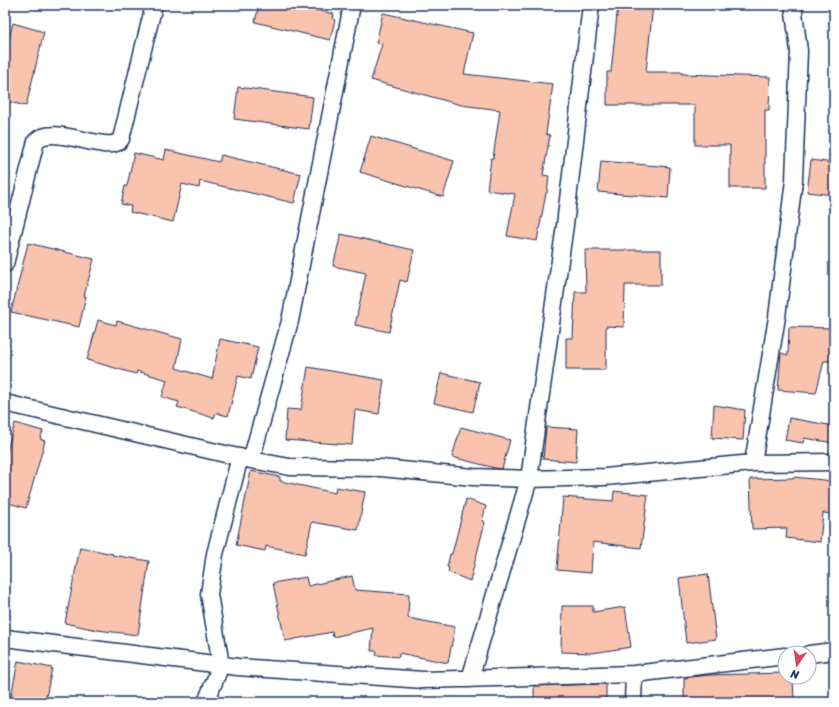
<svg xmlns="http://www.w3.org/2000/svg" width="839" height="707" font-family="Sriracha,sans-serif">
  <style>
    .building { fill: #fac3ad; stroke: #1b2f5e }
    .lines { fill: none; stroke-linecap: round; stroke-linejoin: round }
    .street-casing { stroke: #1b2f5e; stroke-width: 19 }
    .street { stroke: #fff; stroke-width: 16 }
  </style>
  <rect width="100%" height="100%" fill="#fff"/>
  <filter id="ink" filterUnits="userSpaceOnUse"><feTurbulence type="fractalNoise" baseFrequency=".025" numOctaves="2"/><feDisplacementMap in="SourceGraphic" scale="8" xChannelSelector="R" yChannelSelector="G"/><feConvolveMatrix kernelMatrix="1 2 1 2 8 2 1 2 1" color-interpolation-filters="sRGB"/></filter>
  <g filter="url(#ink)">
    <path class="building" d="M 259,5 L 294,5 L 334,14 L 333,19 L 335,20 L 330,40 L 255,22 Z
      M 618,5 L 653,5 L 646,72 L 682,72 L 682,74 L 770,77 L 769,110 L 765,110 L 765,188 L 730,188 L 730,145 L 695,145 L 695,105 L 607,105 L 607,72 L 611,72 Z
      M 383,13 L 473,33 L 464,74 L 553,84 L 546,134 L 550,135 L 543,175 L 549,176 L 547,193 L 546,193 L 537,241 L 507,236 L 515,194 L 487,190 L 491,158 L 493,158 L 500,110 L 461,105 L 371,80 L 382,44 L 376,43 Z
      M 13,23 L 44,32 L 26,106 L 5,101 L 5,55 Z
      M 238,87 L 313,97 L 309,129 L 234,119 Z
      M 371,136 L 454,161 L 443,197 L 360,172 Z
      M 166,150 L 219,162 L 221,155 L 301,174 L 294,203 L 200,181 L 199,188 L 182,184 L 173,222 L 130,212 L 131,206 L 121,204 L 125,186 L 127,186 L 134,153 L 164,160 Z
      M 811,160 L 834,163 L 834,195 L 807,192 Z
      M 601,161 L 670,167 L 668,198 L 598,192 Z
      M 341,234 L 414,250 L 407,282 L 400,280 L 389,332 L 355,325 L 366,273 L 333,266 Z
      M 28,243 L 94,259 L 84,296 L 86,296 L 79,327 L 11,312 Z
      M 585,250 L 661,250 L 661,285 L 625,285 L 624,327 L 606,326 L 606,370 L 566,370 L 566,338 L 573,338 L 575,292 L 586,292 Z
      M 98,320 L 116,325 L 117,321 L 182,339 L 176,368 L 212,379 L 220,339 L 258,347 L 251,379 L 238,376 L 228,416 L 216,413 L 214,418 L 177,407 L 179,402 L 162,397 L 167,380 L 137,371 L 136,374 L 87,360 Z
      M 789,327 L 834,328 L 834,361 L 824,361 L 816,393 L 778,390 L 781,353 L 788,355 Z
      M 308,367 L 384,380 L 379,414 L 355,410 L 352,445 L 285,440 L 287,409 L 301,410 Z
      M 441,373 L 480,382 L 473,412 L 434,403 Z
      M 714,405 L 745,410 L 743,440 L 712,438 Z
      M 789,418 L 834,426 L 834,443 L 804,438 L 803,443 L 785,440 Z
      M 15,423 L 43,431 L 40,439 L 45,441 L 26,508 L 5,502 L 5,458 Z
      M 461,427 L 510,440 L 502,469 L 495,468 L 452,457 Z
      M 546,427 L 578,429 L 576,462 L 543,459 Z
      M 251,471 L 280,477 L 280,481 L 335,493 L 336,487 L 365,492 L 358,530 L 312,522 L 305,554 L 266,546 L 265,551 L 236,545 Z
      M 793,477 L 834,481 L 834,514 L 823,513 L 820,542 L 786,538 L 787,528 L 752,529 L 750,479 L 793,478 Z
      M 614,491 L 648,495 L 641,548 L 593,542 L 591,573 L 557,570 L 563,497 L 613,501 Z
      M 466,499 L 486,506 L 482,521 L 485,522 L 470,581 L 448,572 L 449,568 L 447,567 L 450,554 L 452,554 Z
      M 80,547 L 113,554 L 112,555 L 149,561 L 138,635 L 97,630 L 65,623 Z
      M 708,574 L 716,639 L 686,643 L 679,578 Z
      M 352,576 L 355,590 L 409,594 L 408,618 L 455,627 L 448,663 L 399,653 L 399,657 L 376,655 L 377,651 L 371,651 L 373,628 L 333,637 L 332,632 L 285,641 L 273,583 L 306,577 L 308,586 Z
      M 562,606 L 593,606 L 593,612 L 625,607 L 631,647 L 592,653 L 561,652 Z
      M 18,661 L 52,668 L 45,702 L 10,702 Z
      M 785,673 L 785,677 L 793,677 L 794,702 L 684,702 L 684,678 L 709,675 Z
      M 606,684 L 606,702 L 534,702 L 534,686 Z"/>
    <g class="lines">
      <g class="street-casing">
        <path id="street" d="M 5,264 L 36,141 C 51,124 100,150 116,143 C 118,142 120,141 121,139 L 154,5
          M 5,403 L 251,460 L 290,467 L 381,468 L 473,477 L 529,479 L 605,477 L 753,463 L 834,462
          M 251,460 L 290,321 L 352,5
          M 753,463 L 777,317 L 794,180 L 799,51 L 793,5
          M 5,638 L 238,667 L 423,680 L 634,674 L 785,656
          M 809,654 L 834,651
          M 470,679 L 529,479 L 565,225 L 591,5
          M 206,702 L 221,665 L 209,594 L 215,554 L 240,457
          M 633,702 L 634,674"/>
      </g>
      <use href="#street" class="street"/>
    </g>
  </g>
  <rect width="839" height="707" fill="none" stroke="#fff" stroke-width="20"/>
  <rect x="10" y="10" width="819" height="687" fill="none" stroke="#1b2f5e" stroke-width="1.5" filter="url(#ink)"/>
  <g transform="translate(797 665) rotate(193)"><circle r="19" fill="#ffffff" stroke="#a4acbf"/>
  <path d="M0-3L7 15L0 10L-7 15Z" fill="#d1495b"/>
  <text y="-6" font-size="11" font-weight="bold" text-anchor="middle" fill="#1b2f5e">N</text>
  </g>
</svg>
